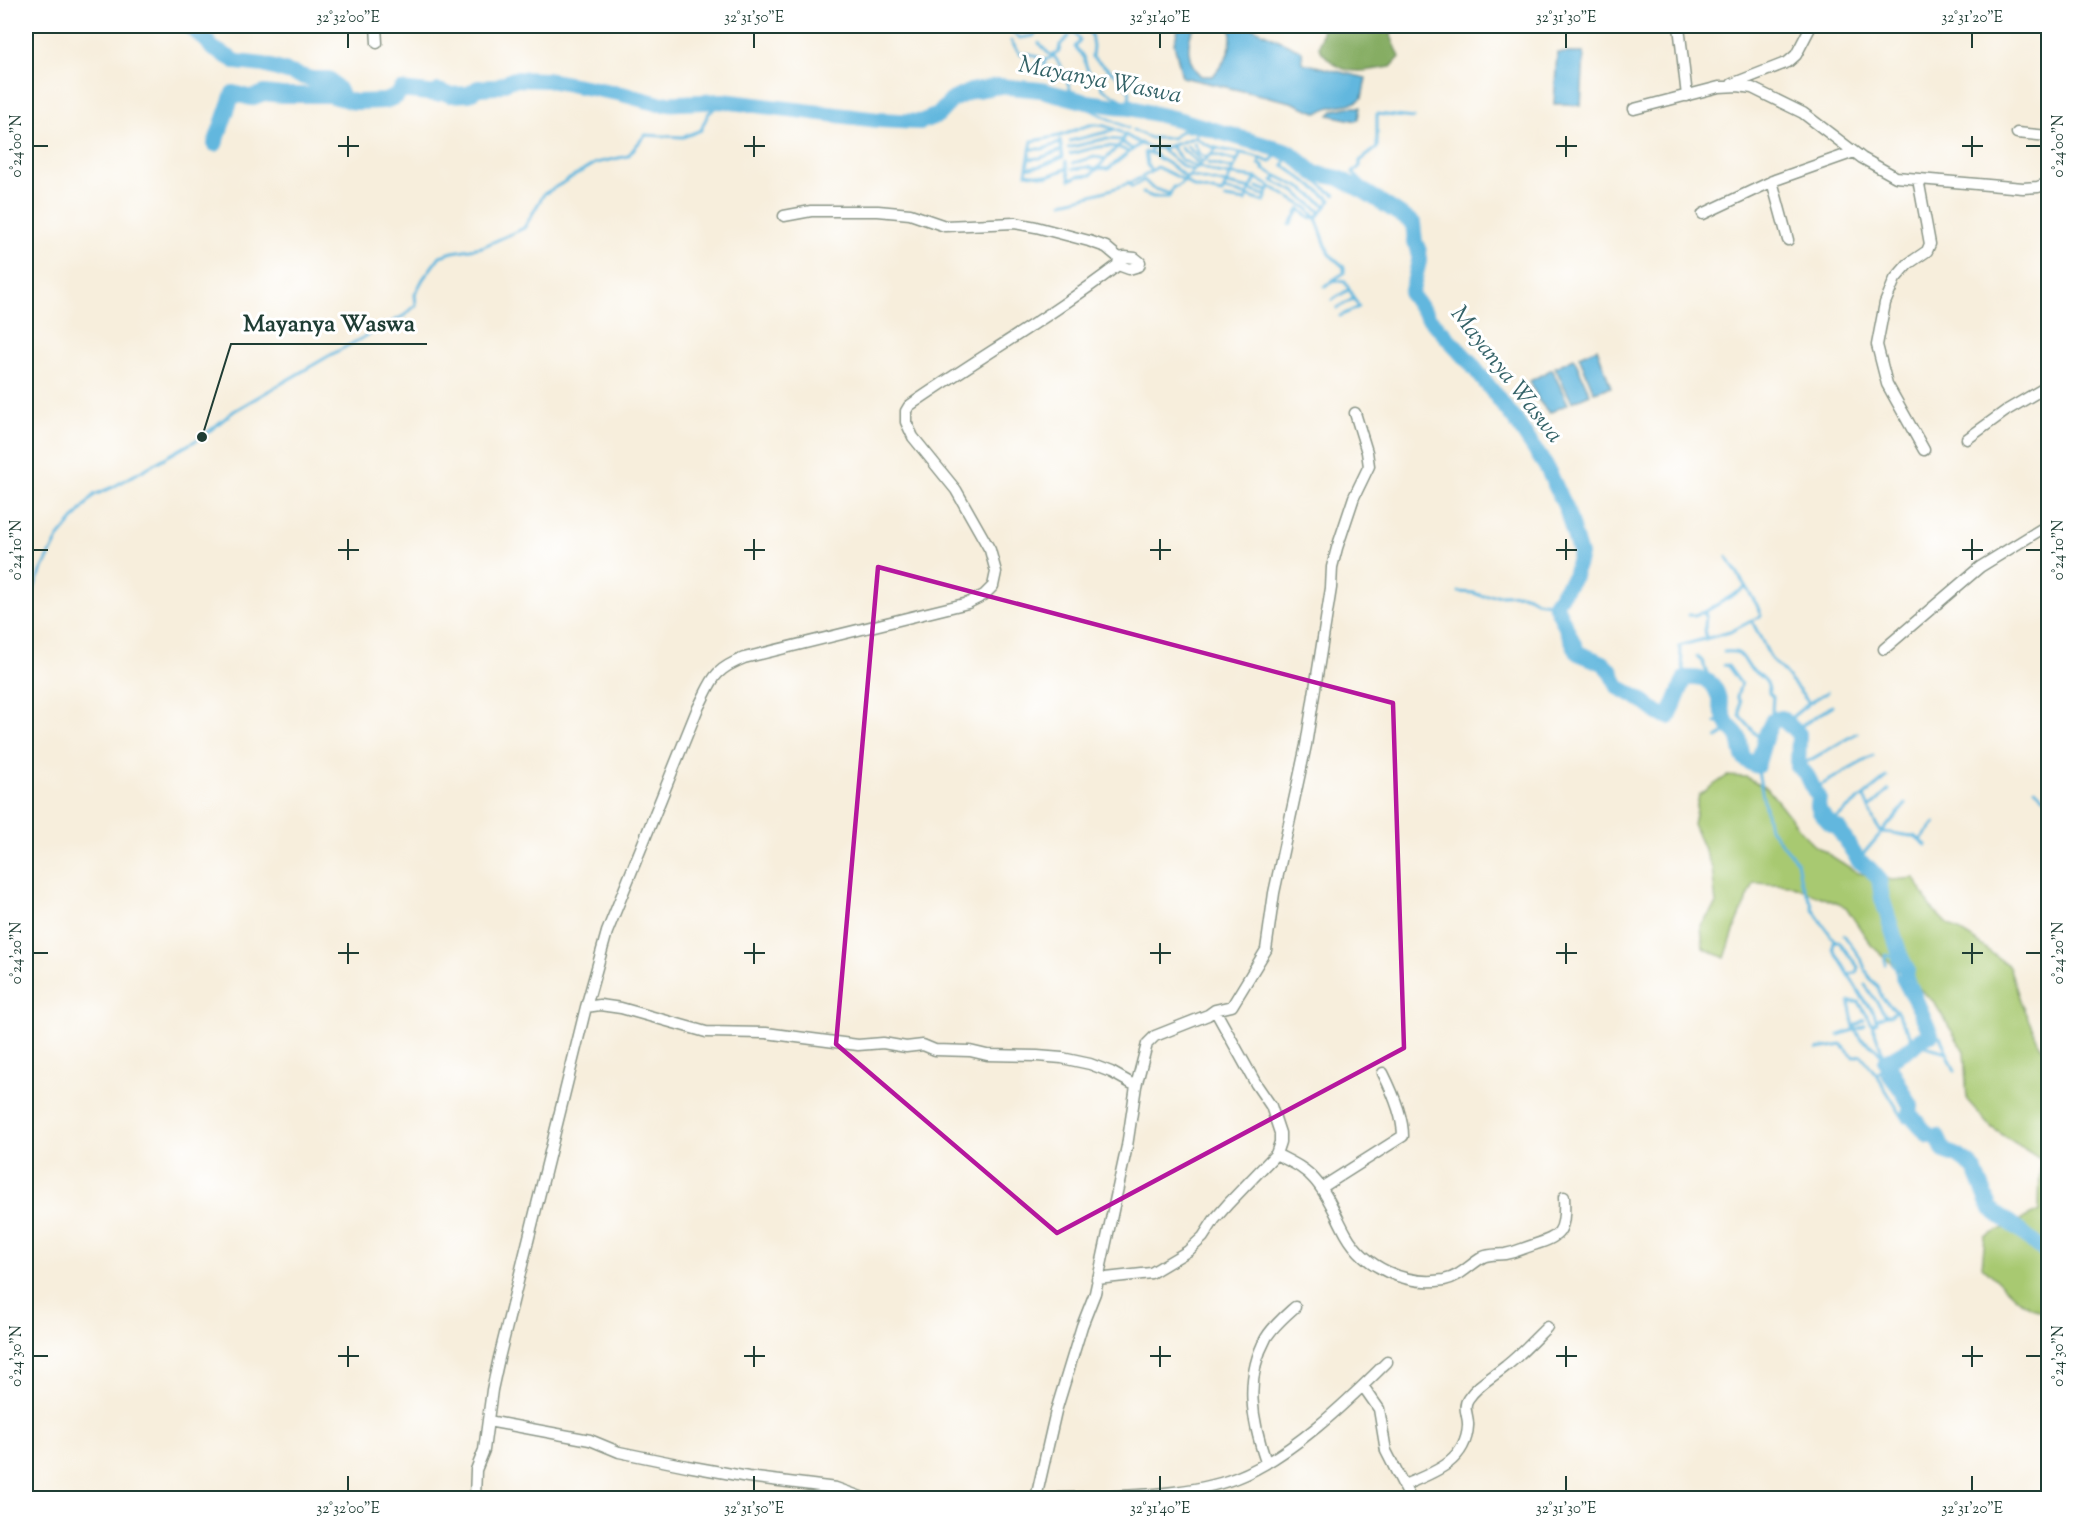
<svg xmlns="http://www.w3.org/2000/svg" width="2074" height="1524" font-family="'Sorts Mill Goudy',serif">
  <style>
    .green { fill: #a8c971; stroke: #648352; stroke-width: 1.5 }
    .forest { fill: #86ad63; stroke: #52754c; stroke-width: 1.5 }
    .water { fill: #62b7de; stroke: #407a89; stroke-width: 1.5 }
    .lines { fill: none; stroke-linecap: round; stroke-linejoin: round }
    .stream { stroke: #62b7de; stroke-width: 3 }
    .river { stroke: #62b7de; stroke-width: 16 }
    .minor-casing { stroke: #8b9688; stroke-width: 13 }
    .minor { stroke: #fff; stroke-width: 10 }
    .marked { fill: none; stroke: #b5179e; stroke-width: 4.5; stroke-linejoin: round }
    .ticks { fill: none; stroke: #1f3d34; stroke-width: 2 }
    .labels { text-anchor: middle; dominant-baseline: central; stroke-width: 6; stroke-linejoin: round; paint-order: stroke }
    .water-label { font-size: 24px; font-style: italic; fill: #336267; stroke: #fff }
    .leader { fill: none; stroke: #1f3d34; stroke-width: 2 }
    .callout-dot { fill: #1f3d34; stroke: #fff; stroke-width: 2 }
    .callout-label { font-size: 24px; text-anchor: middle; font-weight: bold; fill: #1f3d34; stroke: #fff; stroke-width: 6; stroke-linejoin: round; paint-order: stroke }
    .neatline { fill: none; stroke: #1f3d34; stroke-width: 2 }
    .ticks-label { font-size: 15px; text-anchor: middle; fill: #1f3d34 }
  </style>
  <rect width="100%" height="100%" fill="#fff"/>
  <filter id="ink" filterUnits="userSpaceOnUse"><feTurbulence type="fractalNoise" baseFrequency=".0167" numOctaves="2"/><feDisplacementMap in="SourceGraphic" scale="12" xChannelSelector="R" yChannelSelector="G"/><feConvolveMatrix kernelMatrix="1 2 1 2 8 2 1 2 1" color-interpolation-filters="sRGB"/></filter>
  <filter id="wash" filterUnits="userSpaceOnUse"><feTurbulence type="fractalNoise" baseFrequency=".008" numOctaves="4" result="noise"/><feDisplacementMap in="SourceGraphic" scale="24" xChannelSelector="R" yChannelSelector="G"/><feGaussianBlur stdDeviation="1.35" result="paint"/><feColorMatrix in="noise" values="0 0 0 0 0 0 0 0 0 0 0 0 0 0 0 0 0 1.4 0 .05"/><feComposite in="paint" operator="in"/></filter>
  <g filter="url(#wash)">
    <rect width="100%" height="100%" fill="#f7eedc"/>
    <path class="green" d="M 1727,776 L 1746,777 L 1768,789 L 1811,843 L 1858,873 L 1892,880 L 1915,878 L 1929,905 L 1945,922 L 1974,940 L 2009,966 L 2021,1003 L 2039,1043 L 2048,1054 L 2048,1320 L 2041,1312 L 2017,1299 L 1982,1266 L 1985,1237 L 2039,1211 L 2040,1159 L 1992,1128 L 1967,1100 L 1964,1051 L 1934,1002 L 1871,945 L 1846,907 L 1791,885 L 1754,883 L 1736,925 L 1725,958 L 1703,948 L 1701,926 L 1716,904 L 1712,868 L 1693,824 L 1699,795 Z"/>
    <path class="forest" d="M 1323,26 L 1394,26 L 1391,36 L 1400,57 L 1391,67 C 1358,72 1341,78 1319,48 Z"/>
    <path class="water" d="M 1179,26 L 1195,26 C 1185,42 1187,63 1201,76 L 1213,76 C 1227,59 1234,48 1230,26 L 1249,26 L 1302,51 L 1303,63 L 1366,78 L 1362,98 C 1352,108 1332,102 1318,113 L 1291,102 L 1182,77 L 1174,43 Z
      M 1557,53 L 1584,53 L 1581,106 L 1565,104 L 1554,104 Z
      M 1348,107 L 1360,107 L 1358,119 L 1356,121 L 1329,115 L 1334,110 Z
      M 1597,348 L 1611,387 L 1594,392 L 1579,356 Z
      M 1574,358 L 1590,394 L 1572,402 L 1555,367 Z
      M 1552,369 L 1568,404 L 1549,413 L 1539,401 L 1530,381 Z"/>
    <g class="lines">
      <path class="stream" d="M 1057,26 L 1075,33 L 1080,41 L 1075,47 C 1078,50 1083,55 1084,59 C 1088,69 1086,74 1098,77 L 1103,89 L 1129,104 L 1130,108
        M 1081,26 L 1091,34 L 1093,46 L 1092,57 L 1119,77 L 1130,92 L 1129,99 L 1156,110
        M 1013,33 L 1020,38 L 1033,36 L 1043,26
        M 1011,41 L 1020,54 L 1030,54 L 1045,60
        M 1039,43 L 1048,53 L 1053,56
        M 1052,55 L 1059,51 L 1060,45 L 1069,36
        M 1043,71 L 1045,60 L 1054,56 L 1062,68 L 1074,99
        M 1087,102 L 1087,108 L 1128,128
        M 1133,130 L 1150,138 L 1173,138 L 1181,131 L 1196,131
        M 1195,137 C 1210,151 1232,150 1251,155 C 1257,156 1264,160 1270,162 L 1275,156 L 1287,159 L 1283,165 L 1331,200 L 1326,206
        M 1070,141 L 1115,130
        M 1122,142 L 1132,149
        M 1194,143 L 1199,154 L 1207,158
        M 1171,146 L 1182,160 L 1196,167
        M 1187,146 L 1202,162
        M 1068,148 L 1104,139 L 1123,140
        M 1151,148 L 1150,154 L 1145,152 L 1147,165 L 1152,171
        M 1160,148 L 1184,167 L 1193,170
        M 1181,148 L 1199,164
        M 1030,149 L 1043,149 L 1060,143
        M 1070,154 C 1090,150 1110,140 1128,152
        M 1150,154 L 1155,154 L 1157,157 L 1172,166 L 1187,178
        M 1211,154 L 1237,161
        M 1260,158 L 1259,164 L 1263,166 L 1263,169 L 1277,176 L 1273,181 L 1294,191 L 1321,212 L 1316,218 L 1308,217 L 1300,209 L 1290,225
        M 1029,159 L 1040,158 L 1062,150
        M 1287,159 C 1304,169 1318,184 1335,195
        M 1066,161 L 1070,180 L 1079,176 L 1091,175 L 1122,142 L 1125,134
        M 1073,163 L 1095,157 L 1106,159
        M 1208,163 L 1234,169
        M 1198,166 L 1217,173 L 1256,178 L 1307,208 L 1316,218 L 1329,254 L 1344,267 L 1344,273 L 1333,280 L 1325,287
        M 1027,168 L 1041,166 L 1063,157 L 1060,140
        M 1068,168 L 1048,176 L 1026,173 L 1032,141 C 1041,140 1050,138 1059,136 C 1069,134 1080,127 1090,125 C 1118,122 1135,147 1155,148 C 1168,149 1183,141 1195,137 L 1198,125
        M 1098,168 L 1108,169 L 1141,143
        M 1073,169 L 1088,167 L 1097,170
        M 1189,176 L 1251,189
        M 1277,176 L 1303,189 L 1326,206 L 1321,212
        M 1256,178 L 1247,196 L 1264,202 L 1270,187
        M 1128,182 L 1132,187 L 1144,180 L 1152,188 L 1170,194
        M 1257,187 L 1268,191
        M 1224,190 L 1239,193 L 1247,196 L 1246,201 L 1225,198
        M 1252,191 L 1267,196
        M 1143,193 L 1153,197 L 1169,197 L 1173,187 L 1177,187 L 1184,180 L 1194,187 L 1222,193 L 1241,153
        M 1367,193 L 1366,186 L 1353,173 L 1360,166 L 1360,161 L 1377,148 L 1377,114 L 1414,118
        M 1063,202 C 1089,196 1137,185 1157,167 L 1184,180 L 1217,148
        M 1333,280 L 1345,282 L 1359,307 L 1340,316
        M 1332,300 L 1348,290
        M 1337,308 L 1353,299
        M 1459,592 L 1474,593 L 1482,596 L 1521,594 L 1528,596 L 1536,601 L 1555,604
        M 1703,613 L 1745,588
        M 1689,615 L 1695,615 L 1701,612 L 1706,615 L 1705,627 L 1706,639
        M 26,616 L 36,582 L 58,538 L 94,495 L 113,487 L 202,437 L 234,411 L 327,357 L 405,315 L 416,305 L 415,294 L 423,279 L 440,256 L 453,252 L 482,247 L 524,228 L 544,194 L 596,163 L 628,156 L 645,135 L 683,137 L 701,130 L 708,114 L 723,101
        M 1752,621 L 1771,659 L 1781,669 L 1809,703 L 1786,722
        M 1724,652 C 1729,652 1734,651 1738,653 C 1744,656 1745,663 1750,668 C 1759,675 1770,680 1769,693 L 1773,697 L 1772,711 L 1777,719
        M 1697,656 L 1702,661 L 1712,684
        M 1724,665 L 1728,666 L 1741,684 L 1737,696 L 1740,702 L 1740,716 L 1764,743
        M 1690,678 L 1684,670 L 1679,646 L 1730,632 L 1761,616 L 1757,605 L 1727,557
        M 1809,703 L 1827,692
        M 1716,722 L 1726,719
        M 1795,730 L 1832,706
        M 1717,738 L 1725,733 L 1736,733
        M 1757,766 L 1769,828 L 1797,861 L 1801,882 L 1811,902 L 1813,910 L 1834,940 L 1833,948 L 1862,997 L 1874,1013 L 1877,1022 L 1872,1024 L 1886,1062
        M 1798,767 L 1857,733
        M 2035,789 L 2048,801
        M 1812,790 L 1873,756
        M 1864,797 L 1874,821 L 1881,832 C 1893,832 1903,836 1915,836 L 1926,845
        M 1869,809 L 1889,790
        M 1830,823 L 1887,777
        M 1921,840 L 1935,823
        M 1858,860 L 1906,804
        M 1844,935 L 1861,959 L 1870,979 L 1878,986 L 1882,998 L 1897,1012 L 1912,1039 L 1905,1046 L 1908,1049
        M 1834,940 L 1839,942 L 1858,967 L 1856,973 L 1850,974
        M 1892,956 L 1893,965 L 1896,967 L 1897,980 L 1924,1031 L 1912,1039 L 1921,1045 L 1947,1052 L 1955,1071
        M 1885,964 L 1885,955 L 1902,959
        M 1865,985 L 1886,1015 L 1877,1019
        M 1886,1015 L 1891,1015 L 1896,1010
        M 1872,1024 L 1859,1002 L 1849,1002 L 1854,1027 L 1860,1038 L 1876,1049 L 1885,1060
        M 1854,1027 L 1864,1020
        M 1839,1035 C 1847,1031 1860,1030 1865,1025
        M 1931,1035 L 1940,1037 L 1947,1052
        M 1818,1049 L 1842,1045 L 1853,1057 L 1861,1055 L 1876,1074
        M 1893,1058 L 1916,1102 L 1911,1106
        M 1888,1067 L 1876,1074 L 1905,1121 L 1913,1117
        M 1880,1072 L 1898,1096 L 1907,1113 L 1910,1114"/>
      <path class="river" d="M 189,26 L 208,42 L 212,48 L 237,62 L 264,65 L 311,79 L 329,79 L 338,89 L 342,98
        M 215,144 L 233,93 L 251,98 L 264,93 L 282,95 L 329,95 L 355,102 L 385,101 L 397,96 L 401,90 L 437,94 L 439,91 L 450,95 L 469,94 L 478,88 L 495,87 L 514,79 L 548,80 L 622,94 L 659,104 L 723,101 L 878,120 L 920,122 L 938,115 L 952,100 L 971,91 L 999,86 L 1041,90 L 1087,102 L 1130,108 L 1177,119 L 1291,153 L 1314,173 L 1339,178 L 1367,193 L 1413,223 L 1415,242 L 1419,251 L 1419,261 L 1411,295 L 1429,318 L 1468,360 L 1516,421 L 1547,468 L 1566,508 L 1580,555 L 1574,576 L 1555,604 L 1578,653 L 1603,663 L 1611,671 L 1618,687 L 1640,699 L 1658,713 L 1669,717 L 1685,678 C 1725,676 1714,698 1727,723 C 1730,728 1737,732 1739,738 C 1743,753 1739,760 1757,766 L 1766,735 L 1773,720 L 1781,718 L 1799,734 L 1798,767 C 1812,776 1809,786 1819,797 L 1818,806 L 1820,812 L 1830,823 L 1838,828 L 1858,860 L 1870,869 L 1879,879 L 1882,898 L 1900,955 L 1907,970 L 1906,977 L 1931,1035 L 1922,1038 L 1912,1047 L 1886,1062 L 1911,1106 L 1910,1114 L 1929,1136 L 1937,1136 L 1944,1151 L 1958,1156 L 1969,1164 L 1976,1172 L 1991,1209 L 2022,1232 L 2036,1245 L 2048,1252"/>
    </g>
  </g>
  <g filter="url(#ink)">
    <g class="lines">
      <g class="minor-casing">
        <path id="minor" d="M 376,26 L 377,43
          M 1679,26 L 1687,96
          M 1732,84 L 1788,62 L 1796,55 L 1811,26
          M 1634,109 L 1719,87 L 1738,86 L 1752,88 L 1803,113 L 1862,158 L 1896,177 L 2023,188 L 2038,187 L 2048,183
          M 2017,133 L 2048,136
          M 1918,179 L 1930,244 L 1927,251 L 1908,264 L 1895,279 L 1885,303 L 1877,345 L 1887,384 L 1924,450
          M 1772,181 L 1788,240
          M 1703,214 L 1775,180 L 1854,152
          M 784,216 L 811,211 L 878,211 L 910,214 L 945,226 L 1015,223 L 1036,227 L 1089,241 L 1106,247 L 1119,258
          M 1125,257 L 1135,258 L 1140,262 L 1139,266 L 1129,269 L 1118,265 L 1119,258 Z
          M 1967,439 L 2007,410 L 2048,386
          M 1884,649 L 1980,567 L 2048,525
          M 586,1007 L 607,932 L 697,710 C 713,680 711,671 744,658 L 968,603 L 984,595 L 993,586 L 996,572 L 990,550 L 956,490 L 913,437 L 906,422 L 906,411 L 909,406 C 978,358 1052,316 1118,265
          M 1276,1154 C 1289,1161 1304,1167 1314,1179 C 1328,1194 1336,1216 1346,1234 C 1365,1268 1406,1286 1444,1280 C 1460,1277 1469,1265 1483,1257 C 1489,1254 1498,1255 1505,1254 C 1511,1253 1517,1251 1522,1249 C 1558,1236 1566,1239 1564,1197
          M 1321,1188 L 1403,1136 C 1403,1115 1392,1091 1383,1073
          M 1097,1279 L 1151,1273 L 1188,1251 L 1203,1237 L 1214,1220 L 1228,1204 L 1276,1154 L 1280,1142 L 1280,1133 L 1271,1106 L 1256,1084 L 1215,1010
          M 1363,1386 L 1379,1409 L 1386,1451 L 1410,1498
          M 488,1421 L 590,1440 L 619,1452 L 687,1466 L 748,1477 L 836,1488 L 864,1498
          M 1266,1462 C 1252,1421 1244,1378 1266,1338 C 1273,1326 1285,1316 1295,1307
          M 1404,1485 C 1433,1473 1466,1462 1468,1426 C 1469,1416 1462,1408 1468,1399 C 1478,1384 1493,1377 1506,1366 C 1521,1354 1534,1340 1547,1327
          M 475,1498 L 476,1470 L 484,1450 L 492,1390 L 499,1358 L 586,1007 L 600,1005 L 621,1008 L 706,1032 L 766,1033 L 858,1045 L 883,1043 L 906,1047 L 923,1045 L 935,1050 L 970,1051 L 987,1055 L 1037,1056 L 1062,1058 L 1090,1064 L 1111,1072 L 1136,1086
          M 1036,1498 L 1056,1411 L 1082,1326 L 1095,1293 L 1127,1146 L 1136,1086 L 1147,1044 L 1155,1036 L 1208,1015 L 1215,1010 L 1232,1006 L 1266,950 L 1274,893 L 1306,745 L 1331,588 L 1332,567 L 1337,548 L 1354,497 L 1369,466 L 1367,452 L 1355,413
          M 1059,1498 C 1112,1496 1187,1497 1236,1478 C 1290,1457 1346,1403 1387,1362"/>
      </g>
      <use href="#minor" class="minor"/>
    </g>
  </g>
  <path class="marked" d="M 878,567 L 1393,703 L 1404,1048 L 1057,1233 L 836,1044 Z"/>
  <path class="ticks" d="M 348,33 L 348,48M 754,33 L 754,48M 1160,33 L 1160,48M 1566,33 L 1566,48M 1972,33 L 1972,48M 348,136 L 348,157M 754,136 L 754,157M 1160,136 L 1160,157M 1566,136 L 1566,157M 1972,136 L 1972,157M 33,146 L 48,146M 338,146 L 359,146M 744,146 L 765,146M 1150,146 L 1171,146M 1556,146 L 1577,146M 1962,146 L 1983,146M 2026,146 L 2041,146M 348,539 L 348,560M 754,539 L 754,560M 1160,539 L 1160,560M 1566,539 L 1566,560M 1972,539 L 1972,560M 33,550 L 48,550M 338,550 L 359,550M 744,550 L 765,550M 1150,550 L 1171,550M 1556,550 L 1577,550M 1962,550 L 1983,550M 2026,550 L 2041,550M 348,943 L 348,964M 754,943 L 754,964M 1160,943 L 1160,964M 1566,943 L 1566,964M 1972,943 L 1972,964M 33,953 L 48,953M 338,953 L 359,953M 744,953 L 765,953M 1150,953 L 1171,953M 1556,953 L 1577,953M 1962,953 L 1983,953M 2026,953 L 2041,953M 348,1346 L 348,1367M 754,1346 L 754,1367M 1160,1346 L 1160,1367M 1566,1346 L 1566,1367M 1972,1346 L 1972,1367M 33,1356 L 48,1356M 338,1356 L 359,1356M 744,1356 L 765,1356M 1150,1356 L 1171,1356M 1556,1356 L 1577,1356M 1962,1356 L 1983,1356M 2026,1356 L 2041,1356M 348,1476 L 348,1491M 754,1476 L 754,1491M 1160,1476 L 1160,1491M 1566,1476 L 1566,1491M 1972,1476 L 1972,1491"/>
  <g class="labels">
    <g class="water-label">
      <text transform="translate(1100 81) rotate(11)">Mayanya Waswa</text>
      <text transform="translate(1506 375) rotate(52)">Mayanya Waswa</text>
    </g>
  </g>
  <path class="leader" d="M202 437L231 344H427"/>
  <circle class="callout-dot" cx="202" cy="437" r="6"/>
  <g class="callout-label">
    <text x="329" y="331">Mayanya Waswa</text>
  </g>
  <rect width="2074" height="1524" fill="none" stroke="#fff" stroke-width="66"/>
  <rect x="33" y="33" width="2008" height="1458" class="neatline"/>
  <g class="ticks-label">
    <text x="348" y="22">32°32'00"E</text>
    <text x="754" y="22">32°31'50"E</text>
    <text x="1160" y="22">32°31'40"E</text>
    <text x="1566" y="22">32°31'30"E</text>
    <text x="1972" y="22">32°31'20"E</text>
    <text transform="translate(2058 146) rotate(-90)" y="5">0°24'00"N</text>
    <text transform="translate(16 146) rotate(-90)" y="5">0°24'00"N</text>
    <text transform="translate(2058 550) rotate(-90)" y="5">0°24'10"N</text>
    <text transform="translate(16 550) rotate(-90)" y="5">0°24'10"N</text>
    <text transform="translate(2058 953) rotate(-90)" y="5">0°24'20"N</text>
    <text transform="translate(16 953) rotate(-90)" y="5">0°24'20"N</text>
    <text transform="translate(2058 1356) rotate(-90)" y="5">0°24'30"N</text>
    <text transform="translate(16 1356) rotate(-90)" y="5">0°24'30"N</text>
    <text x="348" y="1513">32°32'00"E</text>
    <text x="754" y="1513">32°31'50"E</text>
    <text x="1160" y="1513">32°31'40"E</text>
    <text x="1566" y="1513">32°31'30"E</text>
    <text x="1972" y="1513">32°31'20"E</text>
  </g>
</svg>
